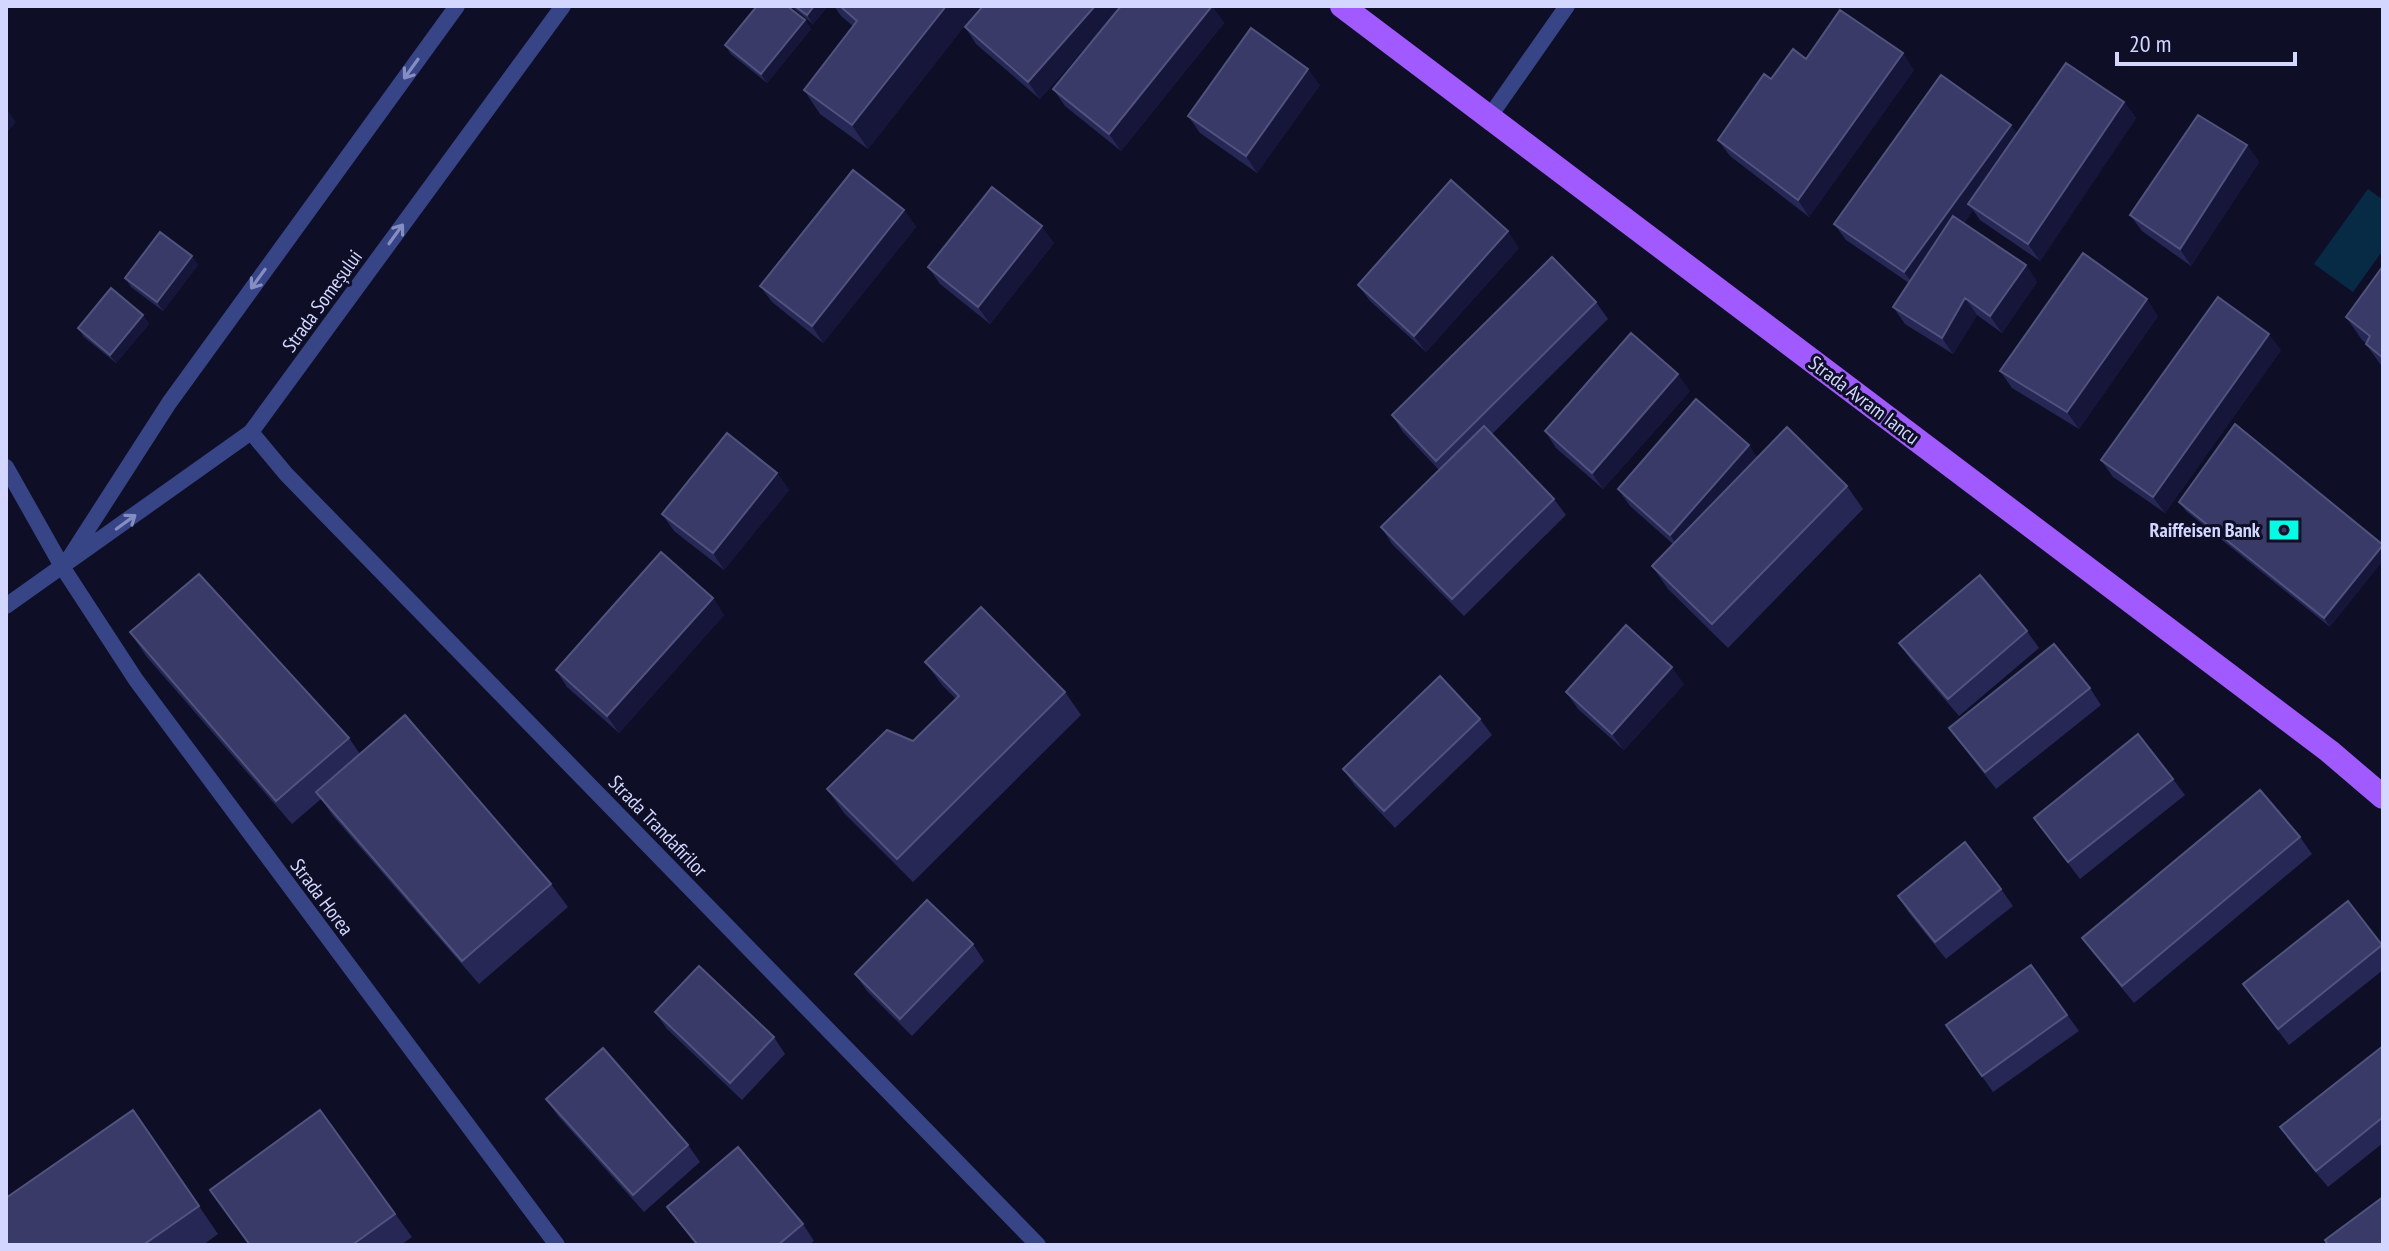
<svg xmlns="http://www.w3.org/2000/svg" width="2389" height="1251" font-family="'PT Sans Narrow',sans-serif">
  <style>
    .water { fill: #082b45 }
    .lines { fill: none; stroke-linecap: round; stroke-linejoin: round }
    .lane { stroke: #374587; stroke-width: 16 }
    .street { stroke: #374587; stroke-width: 16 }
    .primary { stroke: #a05aff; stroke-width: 24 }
    .wall { fill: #262755 }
    .shaded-wall { fill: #15163a }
    .building { fill: #393a67; stroke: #51537f; stroke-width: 2 }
    .oneway { stroke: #858ec3 }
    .labels { text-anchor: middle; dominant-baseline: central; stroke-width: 6; stroke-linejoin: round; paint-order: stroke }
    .street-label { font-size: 20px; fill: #d3d7ff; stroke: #0e0f26 }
    .poi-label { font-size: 20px; font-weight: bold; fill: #d3d7ff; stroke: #0e0f26; text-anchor: end }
  </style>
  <rect width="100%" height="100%" fill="#0e0f26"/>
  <path class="water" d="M 2368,189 L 2383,200 L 2383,250 L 2353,292 L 2314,264 Z"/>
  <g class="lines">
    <path class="lane" d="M 251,432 L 286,474 L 1038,1245"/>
    <path class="street" d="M 1490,116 L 1567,6
      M 6,467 L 63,568 L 136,680 L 557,1245
      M 68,560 L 169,403 L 457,6
      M 6,606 L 251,432 L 563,6"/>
    <path class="primary" d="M 1342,6 L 2329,751 L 2383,797"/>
  </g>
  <path class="wall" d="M 791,6 L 828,6 L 813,24 Z
    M 834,6 L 980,6 L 868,149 L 820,114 L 804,90 L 853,26 L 841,16 Z
    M 983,6 L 1212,6 L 1224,23 L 1121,151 L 1065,106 L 1053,89 L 1116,12 L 1040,99 L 976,44 L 965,27 Z
    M 805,20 L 811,29 L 767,83 L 731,54 L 725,45 Z
    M 1806,59 L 1914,70 L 1809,217 L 1730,156 L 1718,140 L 1771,79 Z
    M 1320,85 L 1257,173 L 1200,133 L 1188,116 Z
    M 2124,102 L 2136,118 L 2040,261 L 1980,220 L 1973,210 L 1964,223 L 2026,265 L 2037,282 L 2002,333 L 1977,315 L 1953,354 L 1905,324 L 1893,307 L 1909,283 L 1846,240 L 1834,224 L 2017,134 Z
    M 2247,145 L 2259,162 L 2191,266 L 2142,231 L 2130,215 Z
    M 904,210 L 916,227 L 823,343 L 772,302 L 760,286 Z
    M 1054,243 L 990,324 L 940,284 L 928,267 Z
    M 1519,248 L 1426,352 L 1370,301 L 1358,285 Z
    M 198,265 L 163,311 L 131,287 L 125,278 Z
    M 2383,266 L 2383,368 L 2366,344 L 2366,343 L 2362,340 L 2346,317 Z
    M 1596,302 L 1608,319 L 1492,434 L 1554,499 L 1566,515 L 1464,616 L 1392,544 L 1381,527 L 1439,470 L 1403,432 L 1392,415 Z
    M 143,315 L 149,324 L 116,363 L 84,337 L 78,328 Z
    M 2158,316 L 2079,429 L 2012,388 L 2000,371 Z
    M 2281,350 L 2165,513 L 2113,477 L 2101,460 Z
    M 1690,391 L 1603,489 L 1556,448 L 1545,431 Z
    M 2235,424 L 2330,627 L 2186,511 L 2179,502 Z
    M 1749,445 L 1757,458 L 1847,486 L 1863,509 L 1728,648 L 1668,589 L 1652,566 L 1673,544 L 1630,506 L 1618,489 Z
    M 777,473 L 789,490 L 724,570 L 674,531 L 662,514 Z
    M 713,598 L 724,615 L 619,733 L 567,687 L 556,670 Z
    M 2027,631 L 2039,648 L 1959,716 L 1911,660 L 1899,643 Z
    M 130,632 L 349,738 L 360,754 L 551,884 L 568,907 L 479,984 L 333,816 L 321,799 L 292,824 L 146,656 Z
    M 925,662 L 1065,692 L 1081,715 L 913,882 L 844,813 L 827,789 L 913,741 L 956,699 L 942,685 Z
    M 1684,684 L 1624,750 L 1578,709 L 1566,692 Z
    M 2090,688 L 2101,705 L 1996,789 L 1961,744 L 1949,728 Z
    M 1480,719 L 1492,735 L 1395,828 L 1355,786 L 1343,769 Z
    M 2173,779 L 2185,795 L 2080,879 L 2034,818 Z
    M 2300,837 L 2312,854 L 2134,1003 L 2094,954 L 2082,938 Z
    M 2001,889 L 2013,906 L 1946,959 L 1909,913 L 1898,896 Z
    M 2348,901 L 2383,946 L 2383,970 L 2289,1045 L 2243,984 Z
    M 973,944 L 984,961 L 912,1036 L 867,991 L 855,974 Z
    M 2031,965 L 2079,1031 L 1993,1092 L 1946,1025 Z
    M 655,1012 L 774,1037 L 785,1054 L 742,1100 L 667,1029 Z
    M 2383,1046 L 2383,1143 L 2328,1187 L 2292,1144 L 2280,1127 Z
    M 546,1099 L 688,1145 L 700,1162 L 644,1212 L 558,1116 Z
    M 133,1110 L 218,1234 L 203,1245 L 6,1245 Z
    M 320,1110 L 412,1237 L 401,1245 L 249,1245 L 210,1190 Z
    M 667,1207 L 803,1224 L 814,1241 L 809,1245 L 696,1245 Z"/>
  <path class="shaded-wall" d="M 814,6 L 828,6 L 813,24 L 807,15 Z
    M 946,6 L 980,6 L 868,149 L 852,125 Z
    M 1095,6 L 1122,6 L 1040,99 L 1028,82 Z
    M 1212,6 L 1224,23 L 1121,151 L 1109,134 Z
    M 805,20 L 811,29 L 767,83 L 761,74 Z
    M 1903,53 L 1914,70 L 1809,217 L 1798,200 Z
    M 1308,69 L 1320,85 L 1257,173 L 1246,156 Z
    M 2124,102 L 2136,118 L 2040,261 L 2028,244 Z
    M 6,108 L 16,122 L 6,134 Z
    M 2011,125 L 2023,142 L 1968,204 L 1973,210 L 1916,288 L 1904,272 Z
    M 2247,145 L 2259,162 L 2191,266 L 2180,249 Z
    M 904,210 L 916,227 L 823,343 L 812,326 Z
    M 1042,226 L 1054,243 L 990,324 L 978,307 Z
    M 1508,231 L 1519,248 L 1426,352 L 1414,336 Z
    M 192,256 L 198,265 L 163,311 L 157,302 Z
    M 2026,265 L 2037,282 L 2002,333 L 1990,316 Z
    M 1965,298 L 1977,315 L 1953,354 L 1942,338 Z
    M 2147,299 L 2158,316 L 2079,429 L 2067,412 Z
    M 143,315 L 149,324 L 116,363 L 110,355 Z
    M 2269,334 L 2281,350 L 2165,513 L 2153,497 Z
    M 1678,374 L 1690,391 L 1603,489 L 1592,473 Z
    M 1749,445 L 1760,461 L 1681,552 L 1670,535 Z
    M 777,473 L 789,490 L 724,570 L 713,553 Z
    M 2383,545 L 2383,561 L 2330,627 L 2324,618 Z
    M 713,598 L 724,615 L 619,733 L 607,716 Z
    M 1672,667 L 1684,684 L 1624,750 L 1612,734 Z"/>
  <path class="building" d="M 757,6 L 787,6 L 805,20 L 761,74 L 725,45 Z
    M 795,6 L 814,6 L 807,15 Z
    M 840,6 L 946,6 L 852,125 L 804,90 L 857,21 Z
    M 983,6 L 1095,6 L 1028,82 L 965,27 Z
    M 1121,6 L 1212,6 L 1109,134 L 1053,89 Z
    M 1840,10 L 1903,53 L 1798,200 L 1718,140 L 1764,74 L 1771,79 L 1793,49 L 1806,59 Z
    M 1251,28 L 1308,69 L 1246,156 L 1188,116 Z
    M 2066,63 L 2124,102 L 2028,244 L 1968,204 Z
    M 1941,75 L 2011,125 L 1904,272 L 1834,224 Z
    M 2198,115 L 2247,145 L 2180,249 L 2130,215 Z
    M 853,170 L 904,210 L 812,326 L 760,286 Z
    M 1451,180 L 1508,231 L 1414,336 L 1358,285 Z
    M 992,187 L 1042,226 L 978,307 L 928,267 Z
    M 1953,216 L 2026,265 L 1990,316 L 1965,298 L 1942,338 L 1893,307 Z
    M 160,232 L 192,256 L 157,302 L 125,278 Z
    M 2083,253 L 2147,299 L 2067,412 L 2000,371 Z
    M 1552,257 L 1596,302 L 1436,461 L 1392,415 Z
    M 2383,266 L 2383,358 L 2366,344 L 2370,336 L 2346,317 Z
    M 111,288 L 143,315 L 110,355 L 78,328 Z
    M 2218,297 L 2269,334 L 2153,497 L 2101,460 Z
    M 1631,333 L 1678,374 L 1592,473 L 1545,431 Z
    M 1696,399 L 1749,445 L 1670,535 L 1618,489 Z
    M 2235,424 L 2383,545 L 2324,618 L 2179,502 Z
    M 1484,426 L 1554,499 L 1452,599 L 1381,527 Z
    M 1787,427 L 1847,486 L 1712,624 L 1652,566 Z
    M 727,433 L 777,473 L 713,553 L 662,514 Z
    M 661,552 L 713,598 L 607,716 L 556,670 Z
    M 199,574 L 349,738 L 276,801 L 130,632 Z
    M 1980,575 L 2027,631 L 1948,699 L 1899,643 Z
    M 981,607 L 1065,692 L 897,859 L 827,789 L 887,730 L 913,741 L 959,696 L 925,662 Z
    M 1626,625 L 1672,667 L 1612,734 L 1566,692 Z
    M 2054,644 L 2090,688 L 1985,772 L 1949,728 Z
    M 1440,676 L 1480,719 L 1384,811 L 1343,769 Z
    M 405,715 L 551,884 L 462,961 L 316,792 Z
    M 2138,734 L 2173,779 L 2068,862 L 2034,818 Z
    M 2260,790 L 2300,837 L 2122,986 L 2082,938 Z
    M 1965,842 L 2001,889 L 1935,942 L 1898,896 Z
    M 927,900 L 973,944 L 900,1019 L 855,974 Z
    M 2348,901 L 2382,945 L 2278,1029 L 2243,984 Z
    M 2031,965 L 2067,1015 L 1982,1076 L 1946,1025 Z
    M 699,966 L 774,1037 L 730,1083 L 655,1012 Z
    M 2383,1046 L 2383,1117 L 2316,1171 L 2280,1127 Z
    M 603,1048 L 688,1145 L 633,1195 L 546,1099 Z
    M 133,1110 L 199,1206 L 143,1245 L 6,1245 L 6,1198 Z
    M 320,1110 L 395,1214 L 352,1245 L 250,1245 L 210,1190 Z
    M 738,1147 L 803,1224 L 778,1245 L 698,1245 L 667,1207 Z
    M 2383,1197 L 2383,1245 L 2328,1245 L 2325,1240 Z"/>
  <defs><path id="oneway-shaft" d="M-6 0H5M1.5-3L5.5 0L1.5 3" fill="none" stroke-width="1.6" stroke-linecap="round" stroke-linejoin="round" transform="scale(2)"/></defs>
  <g class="oneway">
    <use href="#oneway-shaft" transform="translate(411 69) rotate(126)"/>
    <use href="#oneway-shaft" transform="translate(396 234) rotate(-54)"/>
    <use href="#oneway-shaft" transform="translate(258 279) rotate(126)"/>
    <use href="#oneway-shaft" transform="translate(126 522) rotate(-36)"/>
  </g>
  <defs>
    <g id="bank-bare" transform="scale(2.4)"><path d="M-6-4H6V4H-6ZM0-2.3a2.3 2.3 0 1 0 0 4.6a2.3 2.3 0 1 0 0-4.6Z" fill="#00fee4" stroke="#0e0f26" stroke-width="2.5" paint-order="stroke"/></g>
  </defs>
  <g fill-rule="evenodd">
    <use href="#bank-bare" x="2284" y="530"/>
  </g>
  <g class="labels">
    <g class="street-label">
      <text transform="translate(322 301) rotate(-54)">Strada Someșului</text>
      <text transform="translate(1864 400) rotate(37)">Strada Avram Iancu</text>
      <text transform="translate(658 826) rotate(46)">Strada Trandafirilor</text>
      <text transform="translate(322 897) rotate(53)">Strada Horea</text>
    </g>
    <g class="poi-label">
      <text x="2260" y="530">Raiffeisen Bank</text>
    </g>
  </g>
  <rect width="2389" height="1251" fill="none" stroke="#d3d7ff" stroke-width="16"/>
  <path d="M2117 52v12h178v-12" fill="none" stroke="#d3d7ff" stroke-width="4"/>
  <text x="2129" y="52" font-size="24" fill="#d3d7ff" stroke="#0e0f26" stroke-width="6" paint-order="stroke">20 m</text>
</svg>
